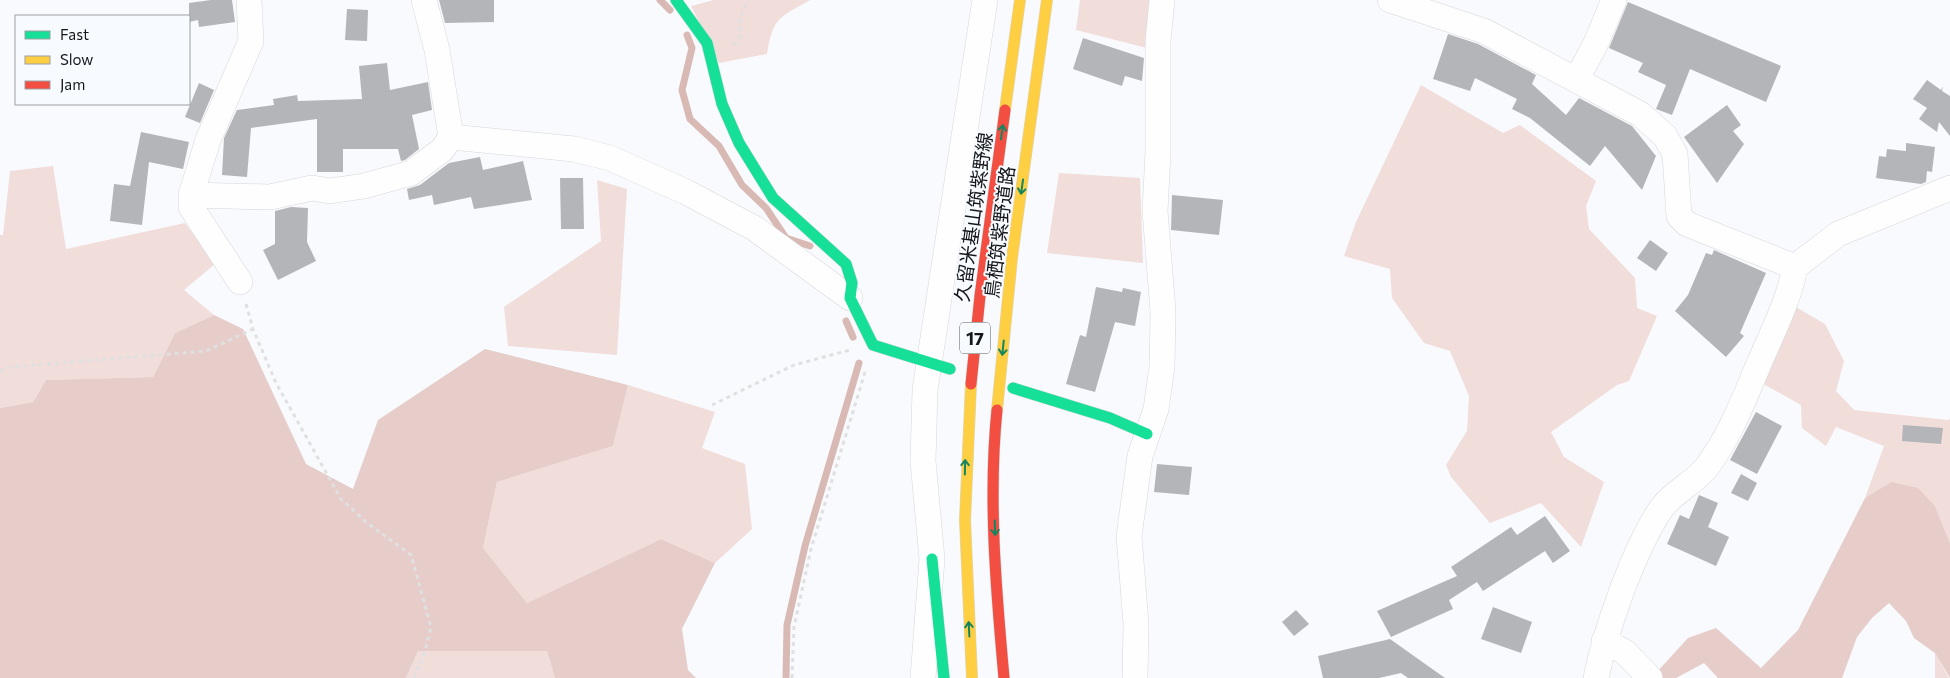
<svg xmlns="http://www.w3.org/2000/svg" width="1950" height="678" font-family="Commissioner,'Noto Sans JP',sans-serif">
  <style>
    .green { fill: #f1ddda }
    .forest { fill: #e6cdca }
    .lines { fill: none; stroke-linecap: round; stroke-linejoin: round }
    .stream { stroke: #d8b9b4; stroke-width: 7 }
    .building { fill: #b3b5b8 }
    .street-casing { stroke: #d5d7da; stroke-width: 26 }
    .fast-casing { stroke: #d5d7da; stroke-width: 12 }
    .slow-casing { stroke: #d5d7da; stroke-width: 12 }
    .jam-casing { stroke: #d5d7da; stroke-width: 12 }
    .path { stroke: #e0e0e1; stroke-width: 3; stroke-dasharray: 4 4; stroke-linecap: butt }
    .street { stroke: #fefeff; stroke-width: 25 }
    .fast { stroke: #16e098; stroke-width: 11 }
    .slow { stroke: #ffcf43; stroke-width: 11 }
    .jam { stroke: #f24e42; stroke-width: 11 }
    .oneway { stroke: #15855f }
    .labels { text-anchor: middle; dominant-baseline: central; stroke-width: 4; stroke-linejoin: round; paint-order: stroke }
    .shield { fill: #f7fafe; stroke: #585a5e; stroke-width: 1 }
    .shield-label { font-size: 18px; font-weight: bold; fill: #141619 }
    .street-label { font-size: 19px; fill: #141619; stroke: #f7fafe }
  </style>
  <rect width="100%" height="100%" fill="#f8fafd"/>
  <path class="green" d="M 714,0 L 810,0 C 779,18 773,17 767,54 L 719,63 L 691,6 Z
    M 1080,0 L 1152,0 L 1151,49 L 1076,30 Z
    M 1421,85 L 1503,133 L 1520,125 L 1596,181 L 1586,206 L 1589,229 L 1635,278 L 1637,308 L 1657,316 L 1629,381 L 1617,385 L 1551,432 L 1564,457 L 1604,482 L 1581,547 L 1541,503 L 1490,523 L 1451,477 L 1446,465 L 1467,431 L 1469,396 L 1450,351 L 1424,343 L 1392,298 L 1390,269 L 1344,256 L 1356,222 Z
    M 53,166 L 66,249 L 185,223 L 215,264 L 184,290 L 214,315 L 175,333 L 153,377 L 46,380 L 33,402 L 0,408 L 0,235 L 3,235 L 10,171 Z
    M 1059,173 L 1140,178 L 1143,263 L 1047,253 Z
    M 597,180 L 627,189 L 617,355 L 508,346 L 504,307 L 601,241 Z
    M 1794,306 L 1825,324 L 1844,361 L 1836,391 L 1854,410 L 1948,420 L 1950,418 L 1950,543 L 1935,506 L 1891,482 L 1865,498 L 1884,446 L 1836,427 L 1826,446 L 1802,428 L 1801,405 L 1760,382 Z
    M 628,385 L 715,412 L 702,448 L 745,464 L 752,529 L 715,563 L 661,539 L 527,603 L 483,548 L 497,482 L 613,446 Z
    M 418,651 L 547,651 L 555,678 L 406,678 Z
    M 1935,653 L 1949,678 L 1935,678 Z"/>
  <path class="forest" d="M 214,315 L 243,329 L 306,464 L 353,489 L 378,420 L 485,349 L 628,385 L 613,446 L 497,482 L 483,548 L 527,603 L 661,539 L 715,563 L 682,629 L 688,670 L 696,678 L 555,678 L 547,651 L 418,651 L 406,678 L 0,678 L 0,408 L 33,402 L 46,380 L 153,377 L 175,333 Z
    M 1891,482 L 1918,488 L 1935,506 L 1950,543 L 1950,678 L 1935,653 L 1914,638 L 1906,621 L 1889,603 L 1872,618 L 1857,637 L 1842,678 L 1718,678 L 1704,663 L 1676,678 L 1662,678 L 1656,673 L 1688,638 L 1716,628 L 1761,668 L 1798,630 L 1865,498 Z"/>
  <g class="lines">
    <path class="stream" d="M 660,0 L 670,10
      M 687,35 L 692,48 L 682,90 L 690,119 L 719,146 L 742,185 L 766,208 L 786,238 L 810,246
      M 846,321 L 853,337
      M 786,678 L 787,625 L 805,546 L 859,363"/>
  </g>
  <path class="building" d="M 211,0 L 232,0 L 235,22 L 199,27 L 198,20 L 189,22 L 189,3 Z
    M 439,0 L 494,0 L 494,22 L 445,23 Z
    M 1628,2 L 1781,66 L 1766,102 L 1690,69 L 1672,115 L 1656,109 L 1666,85 L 1638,72 L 1643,63 L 1609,48 Z
    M 347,9 L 368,10 L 367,41 L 345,40 Z
    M 1448,34 L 1478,44 L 1536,75 L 1532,84 L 1566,115 L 1579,98 L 1632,126 L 1656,156 L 1642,190 L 1605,146 L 1590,166 L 1530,118 L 1512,109 L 1517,99 L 1475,78 L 1470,91 L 1433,79 Z
    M 1083,38 L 1144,58 L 1142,81 L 1125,76 L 1122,86 L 1073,69 Z
    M 387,63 L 390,90 L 428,82 L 432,110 L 412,115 L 419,149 L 405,160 L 401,161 L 398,149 L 343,149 L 343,172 L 317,172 L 317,119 L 251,128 L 247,177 L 222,175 L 224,138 L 237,110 L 274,105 L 273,99 L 297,95 L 298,101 L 362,99 L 359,66 Z
    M 1927,80 L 1941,90 L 1943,86 L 1942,91 L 1950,96 L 1950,136 L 1939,122 L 1937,132 L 1919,119 L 1927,108 L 1913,99 Z
    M 199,83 L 214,90 L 200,123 L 185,117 Z
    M 1727,105 L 1741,125 L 1733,131 L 1744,144 L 1717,183 L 1684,137 Z
    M 141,132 L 189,142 L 183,169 L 149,162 L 142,225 L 110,221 L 114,184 L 130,186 Z
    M 1906,143 L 1935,147 L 1932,172 L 1927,171 L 1926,182 L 1921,184 L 1876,178 L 1879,156 L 1886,157 L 1887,149 L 1906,151 Z
    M 480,157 L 483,170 L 523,161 L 532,200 L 474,209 L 471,197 L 434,205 L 432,195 L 409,200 L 407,189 L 420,185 L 449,163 Z
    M 560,178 L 583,178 L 584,229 L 561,229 Z
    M 1172,195 L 1223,200 L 1219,235 L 1171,230 Z
    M 291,207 L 308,208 L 307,242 L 316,261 L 278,280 L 263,250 L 275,244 L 275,211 Z
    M 1650,240 L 1668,253 L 1656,271 L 1637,258 Z
    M 1714,250 L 1766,273 L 1740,333 L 1744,336 L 1726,357 L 1675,311 L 1688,295 L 1706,253 L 1712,255 Z
    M 1096,287 L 1122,292 L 1123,288 L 1141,292 L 1135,326 L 1115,322 L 1095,392 L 1066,384 L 1080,335 L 1086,337 Z
    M 1756,412 L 1782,426 L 1757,474 L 1730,460 Z
    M 1903,425 L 1943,428 L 1941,444 L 1902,441 Z
    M 1157,464 L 1192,467 L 1189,495 L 1154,492 Z
    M 1741,474 L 1757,483 L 1748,501 L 1731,493 Z
    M 1699,495 L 1718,503 L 1708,527 L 1729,537 L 1716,566 L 1667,544 L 1680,515 L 1689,519 Z
    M 1545,516 L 1570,551 L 1553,563 L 1545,551 L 1483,591 L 1477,582 L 1449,600 L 1453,609 L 1391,637 L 1377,611 L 1457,576 L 1451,567 L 1511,527 L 1517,535 Z
    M 1493,607 L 1532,622 L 1521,653 L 1481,639 Z
    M 1296,610 L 1309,624 L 1294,636 L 1282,622 Z
    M 1390,639 L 1445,678 L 1408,678 L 1401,673 L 1379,678 L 1323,678 L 1318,656 Z"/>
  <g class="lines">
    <g class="street-casing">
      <path id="street" d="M 1390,0 L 1484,31 L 1640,114 L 1665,136 L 1675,154 L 1679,216 L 1687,224 L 1795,267
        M 1577,79 L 1596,43 L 1614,0
        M 451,137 L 574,149 L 610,158 L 686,192 L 754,228 L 850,298
        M 191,195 L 270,197 L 312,188 L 330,191 L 364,186 L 411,173 L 442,150 L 451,137 L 437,50 L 424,0
        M 240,282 L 191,207 L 191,195 L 208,140 L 251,41 L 249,0
        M 1604,641 L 1625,652 L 1650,678
        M 923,678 L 932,559 L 923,461 L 925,390 L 985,0
        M 1135,678 L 1136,624 L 1129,536 L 1140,456 L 1156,409 L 1162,367 L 1163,311 L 1155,211 L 1158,152 L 1158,41 L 1162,0
        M 1596,678 C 1606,629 1631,558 1657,515 C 1670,493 1692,485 1706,468 C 1731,435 1745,396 1761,359 C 1774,329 1789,300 1795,267 L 1838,234 L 1950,188"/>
    </g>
    <g class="fast-casing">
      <path id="fast" d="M 676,0 L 707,43 L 722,104 L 739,143 L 773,198 L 846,264 L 852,283 L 850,298 L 873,345 L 950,369
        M 1013,388 L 1110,418 L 1147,434
        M 932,559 L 944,678"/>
    </g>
    <g class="slow-casing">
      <path id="slow" d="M 1005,110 L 1020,0
        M 971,384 L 965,520 L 972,678
        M 997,410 L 1012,258 L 1047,0"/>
    </g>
    <g class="jam-casing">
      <path id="jam" d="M 971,384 L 980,296 L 1005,110
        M 997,410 C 988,498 996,589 1004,678"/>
    </g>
    <path class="path" d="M 734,45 L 740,37 L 740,17 L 748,0
      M 246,304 L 253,329 L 276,383 L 341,499 L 366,522 L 411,555 L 431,627 L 425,651 L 414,678
      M 0,371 L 10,367 L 206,351 L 253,329
      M 712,405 L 794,365 L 850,350
      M 792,678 L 794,627 L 811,549 L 866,369"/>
    <use href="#street" class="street"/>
    <use href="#fast" class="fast"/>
    <use href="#slow" class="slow"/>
    <use href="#jam" class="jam"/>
  </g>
  <defs><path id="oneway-shaft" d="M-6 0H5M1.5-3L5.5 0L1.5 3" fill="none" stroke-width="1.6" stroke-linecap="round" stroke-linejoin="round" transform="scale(1.25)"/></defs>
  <g class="oneway">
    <use href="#oneway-shaft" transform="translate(1002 132) rotate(-82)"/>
    <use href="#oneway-shaft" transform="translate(1022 187) rotate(98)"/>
    <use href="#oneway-shaft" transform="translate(1003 348) rotate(96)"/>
    <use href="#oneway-shaft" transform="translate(965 467) rotate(-89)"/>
    <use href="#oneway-shaft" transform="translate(995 528) rotate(88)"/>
    <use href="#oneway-shaft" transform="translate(969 629) rotate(-93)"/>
  </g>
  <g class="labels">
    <rect class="shield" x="960" y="322.5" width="30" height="31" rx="4"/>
    <g class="shield-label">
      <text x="975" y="338">17</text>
    </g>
    <g class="street-label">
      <text transform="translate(973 217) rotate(-82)">久留米基山筑紫野線</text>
      <text transform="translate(999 232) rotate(-83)">鳥栖筑紫野道路</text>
    </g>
  </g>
  <rect x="15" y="15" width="175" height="90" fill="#f7fafe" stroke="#9c9fa2"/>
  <rect x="25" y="31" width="25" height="8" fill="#16e098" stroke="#9c9fa2"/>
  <text x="60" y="40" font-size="15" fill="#141619">Fast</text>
  <rect x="25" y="56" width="25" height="8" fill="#ffcf43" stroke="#9c9fa2"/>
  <text x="60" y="65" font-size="15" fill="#141619">Slow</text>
  <rect x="25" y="81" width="25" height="8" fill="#f24e42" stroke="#9c9fa2"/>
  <text x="60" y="90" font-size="15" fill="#141619">Jam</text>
</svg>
